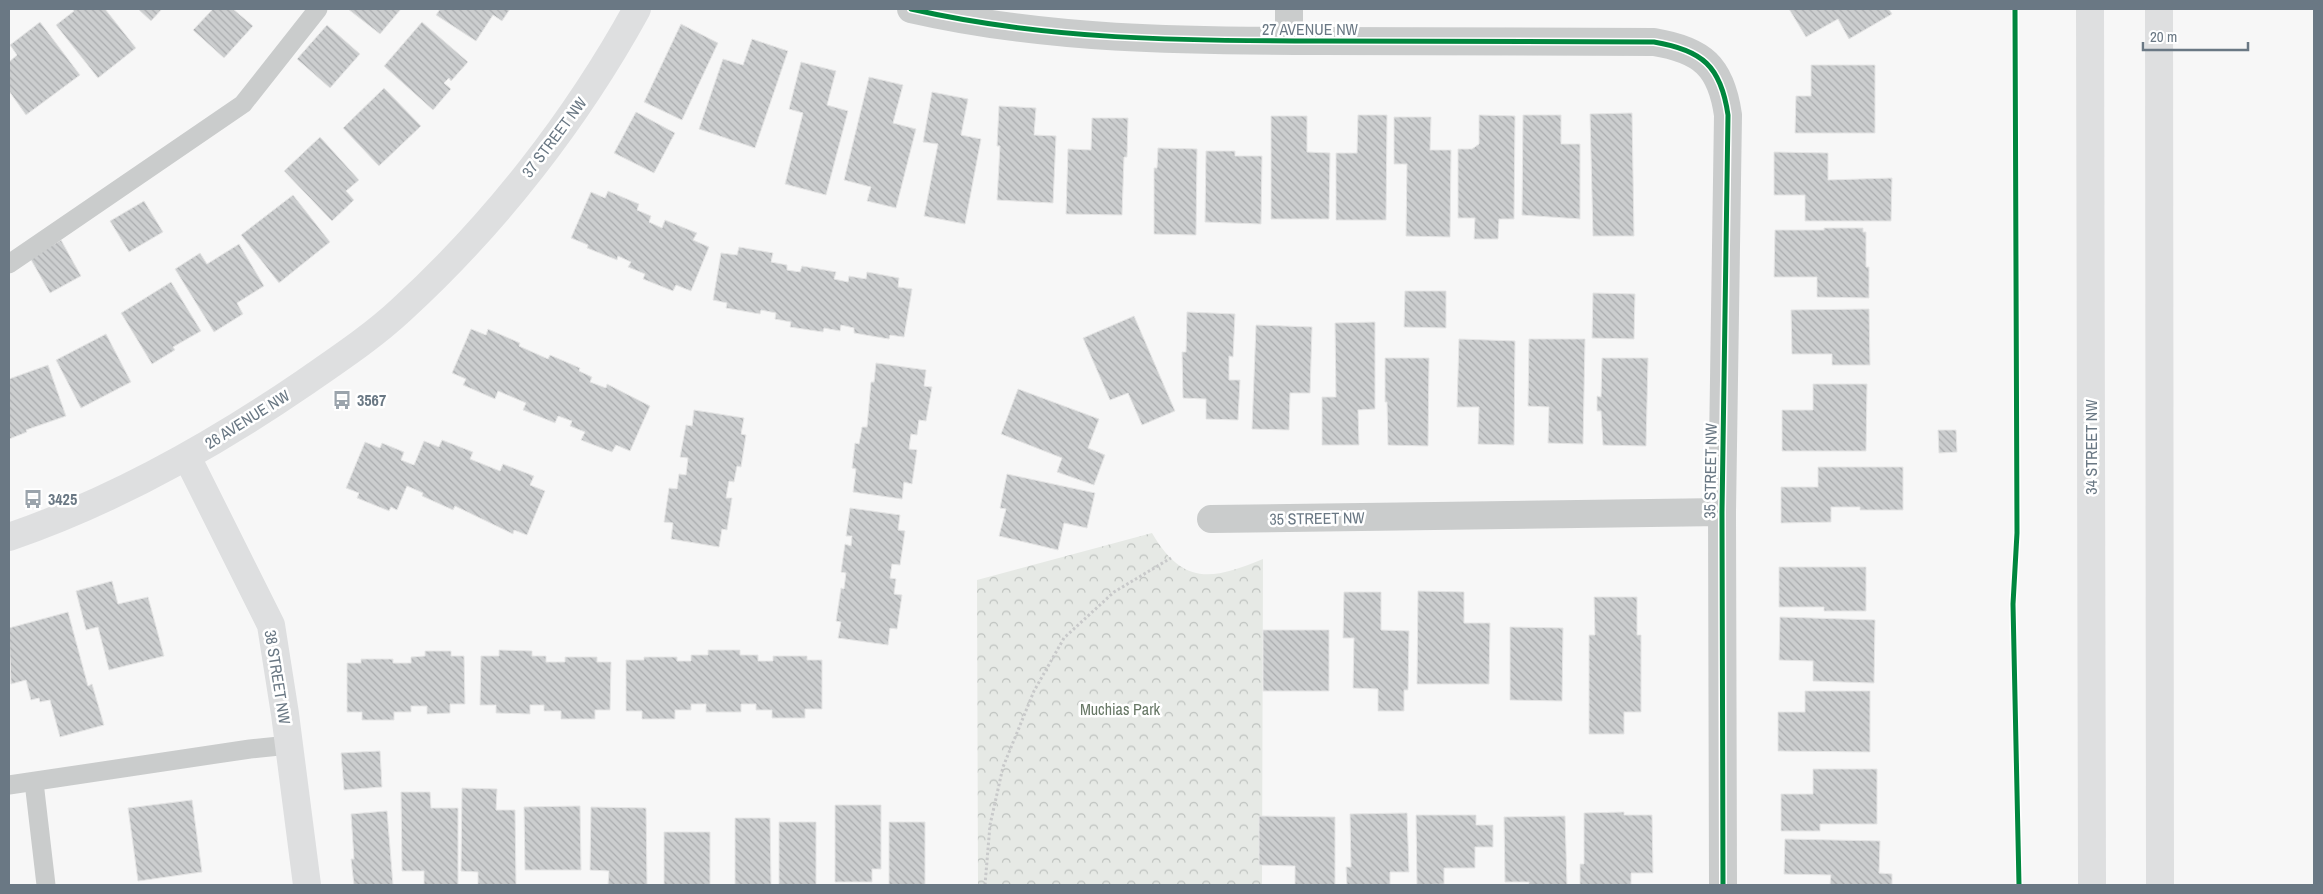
<svg xmlns="http://www.w3.org/2000/svg" width="2323" height="894" font-family="'Archivo Narrow',sans-serif">
  <style>
    .park { fill: url(#park-crowns) }
    .building { fill: url(#building-back-hatch); stroke: #e6e6e6 }
    .lines { fill: none; stroke-linecap: round; stroke-linejoin: round }
    .path { stroke: #c8c9ca; stroke-width: 3; stroke-dasharray: 2.5 2.5; stroke-linecap: butt }
    .lane { stroke: #cacccc; stroke-width: 19 }
    .street { stroke: #cacccc; stroke-width: 28 }
    .secondary { stroke: #dedfe0; stroke-width: 28 }
    .cycleway-casing { stroke: #fff; stroke-width: 8 }
    .cycleway { stroke: #00873e; stroke-width: 5 }
    .labels { text-anchor: middle; dominant-baseline: central; stroke-width: 5; stroke-linejoin: round; paint-order: stroke }
    .street-label { font-size: 16px; fill: #6a7884; stroke: #fff }
    .poi-label { font-size: 16px; font-weight: bold; fill: #6a7884; stroke: #fff; text-anchor: start }
    .park-label { font-size: 16px; fill: #677765; stroke: #fff }
  </style>
  <defs>
    <pattern id="park-crowns" width="20" height="18" patternUnits="userSpaceOnUse" patternTransform="scale(1.25)"><rect width="20" height="18" fill="#e6e9e5"/><path d="M2 6a3 3 0 1 1 6 0M12 15a3 3 0 1 1 6 0" fill="none" stroke="#bec2bf"/></pattern>
    <pattern id="building-back-hatch" width="6" height="6" patternUnits="userSpaceOnUse" patternTransform="scale(1.25)"><rect width="6" height="6" fill="#cccecf"/><path d="M-1 5l2 2M0 0l6 6M5-1l2 2" fill="none" stroke="#aaacae"/></pattern>
  </defs>
  <rect width="100%" height="100%" fill="#f7f7f7"/>
  <path class="park" d="M 1152,533 C 1183,586 1212,580 1263,559 L 1262,885 L 978,885 L 977,580 Z"/>
  <path class="building" d="M 72,9 L 105,9 L 136,48 L 98,78 L 56,25 L 74,11 Z
    M 138,9 L 162,9 L 151,21 Z
    M 213,9 L 233,9 L 253,26 L 224,58 L 193,30 Z
    M 348,9 L 401,9 L 380,34 Z
    M 440,9 L 510,9 L 502,21 L 493,15 L 476,41 L 436,15 Z
    M 1789,9 L 1889,9 L 1892,14 L 1849,39 L 1838,19 L 1806,37 Z
    M 40,22 L 80,75 L 26,115 L 9,91 L 9,62 L 17,55 L 10,45 Z
    M 422,22 L 468,62 L 451,81 L 449,78 L 444,83 L 451,89 L 433,110 L 384,66 Z
    M 681,24 L 718,43 L 682,120 L 644,102 Z
    M 327,25 L 360,54 L 330,88 L 297,59 Z
    M 752,39 L 788,51 L 755,148 L 699,129 L 723,59 L 743,65 Z
    M 801,62 L 836,71 L 827,105 L 848,111 L 826,195 L 785,184 L 803,113 L 789,109 Z
    M 1811,65 L 1875,65 L 1875,133 L 1795,133 L 1796,96 L 1811,96 Z
    M 869,77 L 903,85 L 893,123 L 916,129 L 896,208 L 867,201 L 871,187 L 844,180 Z
    M 384,88 L 421,126 L 379,166 L 343,128 Z
    M 932,92 L 968,99 L 961,135 L 981,139 L 965,224 L 924,216 L 938,144 L 923,142 Z
    M 999,106 L 1036,108 L 1034,135 L 1056,136 L 1053,203 L 997,200 L 1000,146 L 997,146 Z
    M 636,112 L 675,133 L 654,173 L 614,153 Z
    M 1632,113 L 1634,236 L 1593,236 L 1590,114 Z
    M 1358,115 L 1387,115 L 1386,220 L 1336,220 L 1336,153 L 1357,153 Z
    M 1479,115 L 1515,116 L 1514,219 L 1499,219 L 1498,239 L 1474,239 L 1475,218 L 1458,218 L 1458,149 L 1472,149 L 1479,144 Z
    M 1523,115 L 1561,115 L 1561,144 L 1580,144 L 1580,219 L 1522,215 Z
    M 1271,116 L 1307,116 L 1307,152 L 1330,153 L 1329,219 L 1271,219 Z
    M 1394,117 L 1431,117 L 1430,150 L 1451,150 L 1450,237 L 1406,236 L 1407,164 L 1394,164 Z
    M 1092,118 L 1128,118 L 1127,157 L 1124,157 L 1122,215 L 1066,214 L 1068,149 L 1091,150 Z
    M 320,137 L 359,180 L 346,191 L 354,200 L 332,221 L 284,171 Z
    M 1158,148 L 1197,149 L 1196,235 L 1154,234 L 1154,168 L 1157,168 Z
    M 1206,151 L 1235,151 L 1235,156 L 1262,156 L 1261,224 L 1205,222 Z
    M 1774,152 L 1828,153 L 1828,180 L 1892,178 L 1891,221 L 1805,221 L 1805,195 L 1774,195 Z
    M 608,191 L 639,204 L 637,210 L 651,216 L 649,222 L 662,228 L 665,220 L 697,233 L 693,240 L 709,247 L 691,291 L 676,285 L 673,291 L 643,279 L 645,274 L 628,267 L 631,262 L 618,256 L 617,260 L 587,248 L 588,245 L 571,238 L 591,192 L 605,198 Z
    M 293,195 L 330,242 L 279,283 L 241,235 Z
    M 144,201 L 163,232 L 129,252 L 110,221 Z
    M 1824,228 L 1863,228 L 1863,232 L 1866,232 L 1866,267 L 1869,267 L 1869,298 L 1817,297 L 1817,277 L 1774,277 L 1775,230 L 1824,230 Z
    M 61,240 L 81,276 L 50,293 L 30,258 Z
    M 239,244 L 264,286 L 237,303 L 243,314 L 214,332 L 175,269 L 200,253 L 207,264 Z
    M 739,247 L 773,253 L 771,262 L 787,265 L 787,270 L 800,272 L 802,266 L 836,272 L 834,279 L 848,282 L 849,276 L 866,279 L 867,272 L 899,278 L 898,287 L 912,289 L 904,337 L 890,335 L 889,339 L 854,333 L 854,328 L 841,325 L 840,331 L 824,328 L 823,332 L 790,327 L 791,322 L 775,319 L 776,313 L 761,310 L 760,314 L 726,308 L 727,303 L 713,300 L 721,253 L 737,255 Z
    M 171,282 L 201,331 L 173,347 L 175,350 L 152,364 L 121,313 Z
    M 1405,291 L 1446,291 L 1446,328 L 1404,327 Z
    M 1593,293 L 1635,294 L 1634,339 L 1592,338 Z
    M 1869,309 L 1870,365 L 1832,365 L 1832,354 L 1792,354 L 1791,310 Z
    M 1187,312 L 1235,314 L 1233,357 L 1229,356 L 1229,380 L 1240,380 L 1238,420 L 1206,419 L 1206,399 L 1183,398 L 1182,352 L 1186,352 Z
    M 1134,316 L 1175,411 L 1142,425 L 1128,393 L 1110,400 L 1083,338 Z
    M 1375,322 L 1375,409 L 1358,410 L 1359,445 L 1322,445 L 1322,397 L 1336,397 L 1335,323 Z
    M 1256,325 L 1312,327 L 1310,393 L 1290,393 L 1289,430 L 1252,429 Z
    M 471,329 L 486,335 L 488,329 L 520,343 L 519,346 L 548,359 L 550,355 L 580,368 L 579,371 L 592,377 L 590,382 L 606,388 L 607,384 L 650,406 L 630,451 L 616,445 L 612,452 L 581,440 L 585,432 L 570,426 L 572,421 L 558,416 L 555,423 L 523,410 L 526,403 L 498,391 L 495,399 L 463,385 L 466,379 L 452,373 Z
    M 106,334 L 131,382 L 81,408 L 56,360 Z
    M 1459,339 L 1515,341 L 1514,445 L 1478,444 L 1479,407 L 1457,407 Z
    M 1529,339 L 1585,339 L 1583,444 L 1548,443 L 1549,407 L 1528,406 Z
    M 1385,358 L 1429,358 L 1428,446 L 1388,445 L 1387,402 L 1385,402 Z
    M 1602,358 L 1648,358 L 1646,446 L 1603,445 L 1601,411 L 1597,411 L 1597,396 L 1601,397 Z
    M 876,363 L 926,370 L 924,386 L 932,387 L 926,421 L 919,420 L 917,435 L 911,434 L 909,449 L 917,450 L 912,484 L 904,482 L 902,499 L 853,492 L 856,469 L 852,468 L 855,443 L 859,444 L 862,427 L 867,427 L 871,382 L 874,382 Z
    M 48,365 L 66,416 L 26,430 L 27,432 L 9,439 L 9,379 Z
    M 1813,384 L 1867,384 L 1866,451 L 1782,451 L 1782,410 L 1813,410 Z
    M 1018,389 L 1099,419 L 1088,448 L 1105,455 L 1094,485 L 1057,472 L 1062,458 L 1001,434 Z
    M 694,410 L 744,418 L 741,434 L 746,435 L 741,467 L 737,466 L 734,482 L 729,481 L 726,498 L 732,498 L 727,530 L 722,529 L 719,547 L 671,539 L 673,523 L 664,522 L 669,488 L 677,489 L 679,474 L 686,475 L 688,458 L 680,457 L 686,425 L 692,426 Z
    M 1938,430 L 1956,430 L 1957,452 L 1939,453 Z
    M 442,440 L 473,452 L 470,459 L 500,471 L 503,464 L 534,476 L 530,485 L 545,491 L 527,535 L 514,530 L 513,534 L 455,506 L 453,510 L 422,496 L 423,493 L 407,486 L 397,510 L 391,507 L 389,511 L 357,498 L 359,493 L 346,488 L 365,442 L 380,448 L 382,443 L 404,452 L 401,460 L 414,465 L 424,441 L 439,447 Z
    M 1818,467 L 1903,467 L 1903,510 L 1860,510 L 1860,507 L 1831,507 L 1831,522 L 1781,523 L 1781,487 L 1818,487 Z
    M 1007,474 L 1095,493 L 1087,528 L 1064,523 L 1058,550 L 999,536 L 1006,509 L 1000,508 Z
    M 850,508 L 900,515 L 898,530 L 905,531 L 900,565 L 892,564 L 890,578 L 896,579 L 894,594 L 902,595 L 897,629 L 890,628 L 888,645 L 838,638 L 841,622 L 836,621 L 841,588 L 844,589 L 846,573 L 841,572 L 845,544 L 851,546 L 852,536 L 846,536 Z
    M 1779,567 L 1866,567 L 1866,611 L 1824,611 L 1824,607 L 1779,607 Z
    M 112,581 L 118,604 L 148,597 L 164,656 L 109,670 L 98,627 L 86,630 L 76,591 Z
    M 1418,591 L 1464,592 L 1464,623 L 1490,623 L 1489,684 L 1417,684 Z
    M 1344,592 L 1381,592 L 1381,630 L 1409,631 L 1408,690 L 1404,690 L 1404,711 L 1378,711 L 1378,689 L 1353,688 L 1354,638 L 1343,638 Z
    M 1594,597 L 1637,597 L 1637,635 L 1641,635 L 1641,712 L 1624,712 L 1624,734 L 1589,734 L 1589,635 L 1595,635 Z
    M 68,612 L 88,686 L 92,684 L 104,725 L 60,737 L 50,700 L 40,702 L 39,698 L 31,700 L 26,680 L 11,684 L 9,628 Z
    M 1780,617 L 1875,620 L 1874,683 L 1813,681 L 1813,661 L 1779,660 Z
    M 1510,627 L 1563,628 L 1562,701 L 1510,700 Z
    M 1263,630 L 1329,630 L 1329,691 L 1263,691 Z
    M 499,650 L 532,651 L 532,656 L 546,656 L 546,662 L 565,662 L 565,657 L 597,657 L 597,662 L 611,662 L 610,710 L 595,710 L 595,719 L 561,719 L 561,711 L 544,711 L 544,705 L 530,705 L 530,714 L 496,713 L 496,705 L 480,705 L 481,656 L 499,656 Z
    M 708,650 L 740,650 L 740,655 L 758,655 L 758,661 L 773,661 L 773,656 L 807,656 L 807,660 L 822,660 L 822,709 L 805,709 L 805,718 L 772,718 L 772,710 L 756,710 L 756,704 L 741,704 L 741,712 L 706,712 L 706,704 L 691,704 L 691,710 L 675,710 L 675,719 L 642,719 L 642,711 L 626,711 L 626,660 L 644,660 L 644,657 L 677,657 L 677,661 L 691,661 L 691,655 L 708,655 Z
    M 425,651 L 451,651 L 451,656 L 464,656 L 465,704 L 450,704 L 450,713 L 427,714 L 427,706 L 411,706 L 411,712 L 394,712 L 394,720 L 362,720 L 362,712 L 347,712 L 347,663 L 361,663 L 361,659 L 393,659 L 393,663 L 411,663 L 411,657 L 425,656 Z
    M 1805,691 L 1870,691 L 1870,752 L 1778,751 L 1778,712 L 1805,712 Z
    M 380,751 L 382,787 L 344,790 L 341,753 Z
    M 1813,769 L 1877,769 L 1877,824 L 1820,824 L 1820,831 L 1781,831 L 1781,794 L 1813,794 Z
    M 462,788 L 497,789 L 496,810 L 515,810 L 516,885 L 478,885 L 478,872 L 461,871 Z
    M 401,792 L 430,792 L 431,808 L 458,808 L 458,885 L 424,885 L 424,871 L 402,871 Z
    M 192,800 L 202,872 L 138,881 L 128,808 Z
    M 835,805 L 881,805 L 881,869 L 872,869 L 872,882 L 835,882 Z
    M 580,806 L 581,870 L 525,870 L 524,807 Z
    M 591,807 L 646,808 L 647,885 L 608,885 L 609,871 L 590,870 Z
    M 387,811 L 393,885 L 354,885 L 351,859 L 354,859 L 351,814 Z
    M 1624,812 L 1624,815 L 1652,815 L 1653,873 L 1631,873 L 1631,885 L 1580,885 L 1580,864 L 1584,864 L 1584,813 Z
    M 1407,813 L 1409,872 L 1390,872 L 1390,885 L 1347,885 L 1346,867 L 1351,867 L 1350,814 Z
    M 1416,815 L 1476,815 L 1476,825 L 1493,825 L 1493,847 L 1475,847 L 1475,868 L 1444,868 L 1444,884 L 1417,885 Z
    M 1259,816 L 1335,817 L 1335,885 L 1295,885 L 1295,866 L 1259,865 Z
    M 1565,816 L 1567,885 L 1529,885 L 1529,882 L 1505,882 L 1504,817 Z
    M 735,818 L 770,818 L 771,885 L 735,885 Z
    M 779,822 L 816,822 L 816,885 L 779,885 Z
    M 889,822 L 925,822 L 925,885 L 889,885 Z
    M 664,832 L 710,832 L 710,885 L 664,885 Z
    M 1785,839 L 1880,841 L 1879,873 L 1892,874 L 1892,885 L 1830,885 L 1831,875 L 1784,874 Z"/>
  <g class="lines">
    <path class="path" d="M 985,885 L 990,825 L 1003,767 L 1034,691 L 1064,638 L 1114,592 L 1171,558"/>
    <path class="lane" d="M 9,264 L 243,104 L 318,9
      M 34,782 L 46,885
      M 9,785 L 250,749 L 289,745"/>
    <path class="street" d="M 911,9 C 1046,40 1184,41 1321,41 C 1432,42 1543,42 1654,42 C 1702,50 1721,66 1728,115 L 1722,512 L 1723,885
      M 1289,9 L 1289,41
      M 1211,519 L 1722,512"/>
    <path class="secondary" d="M 2090,9 L 2092,885
      M 2159,9 L 2160,885
      M 187,457 L 271,625 L 285,714 L 307,885
      M 9,537 C 114,501 212,446 304,383 C 337,360 372,337 401,310 C 495,224 576,120 637,9"/>
    <g class="cycleway-casing">
      <path id="cycleway" d="M 911,9 C 1046,40 1184,41 1321,41 C 1432,42 1543,42 1654,42 C 1702,50 1721,66 1728,115 L 1722,512 L 1723,885
        M 2015,9 L 2017,533 L 2013,604 L 2019,885"/>
    </g>
    <use href="#cycleway" class="cycleway"/>
  </g>
  <defs>
    <g id="bus-bare" transform="scale(1.5)"><path d="M-5-6H5V4H4V6H2V4H-2V6H-4V4H-5ZM-3.5-4V0h7V-4ZM-3.5 1.2v1.5H-2V1.2ZM2 1.2v1.5H3.5V1.2Z" fill="#9ba4ac" stroke="#fff" stroke-width="2.5" paint-order="stroke"/></g>
  </defs>
  <g fill-rule="evenodd">
    <use href="#bus-bare" x="342" y="400"/>
    <use href="#bus-bare" x="33" y="499"/>
  </g>
  <g class="labels">
    <g class="street-label">
      <text x="1310" y="29">27 AVENUE NW</text>
      <text transform="translate(554 137) rotate(-53)">37 STREET NW</text>
      <text transform="translate(247 419) rotate(-32)">26 AVENUE NW</text>
      <text transform="translate(2091 447) rotate(-90)">34 STREET NW</text>
      <text transform="translate(1710 471) rotate(-89)">35 STREET NW</text>
      <text transform="translate(1317 518) rotate(-1)">35 STREET NW</text>
      <text transform="translate(278 677) rotate(81)">38 STREET NW</text>
    </g>
    <g class="poi-label">
      <text x="357" y="400">3567</text>
      <text x="48" y="499">3425</text>
    </g>
    <g class="park-label">
      <text x="1120" y="709">Muchias Park</text>
    </g>
  </g>
  <rect width="2323" height="894" fill="none" stroke="#6a7884" stroke-width="20"/>
  <path d="M2143 42v8h105v-8" fill="none" stroke="#6a7884" stroke-width="2.5"/>
  <text x="2150" y="42" font-size="15" fill="#6a7884" stroke="#ffffff" stroke-width="4" paint-order="stroke">20 m</text>
</svg>
